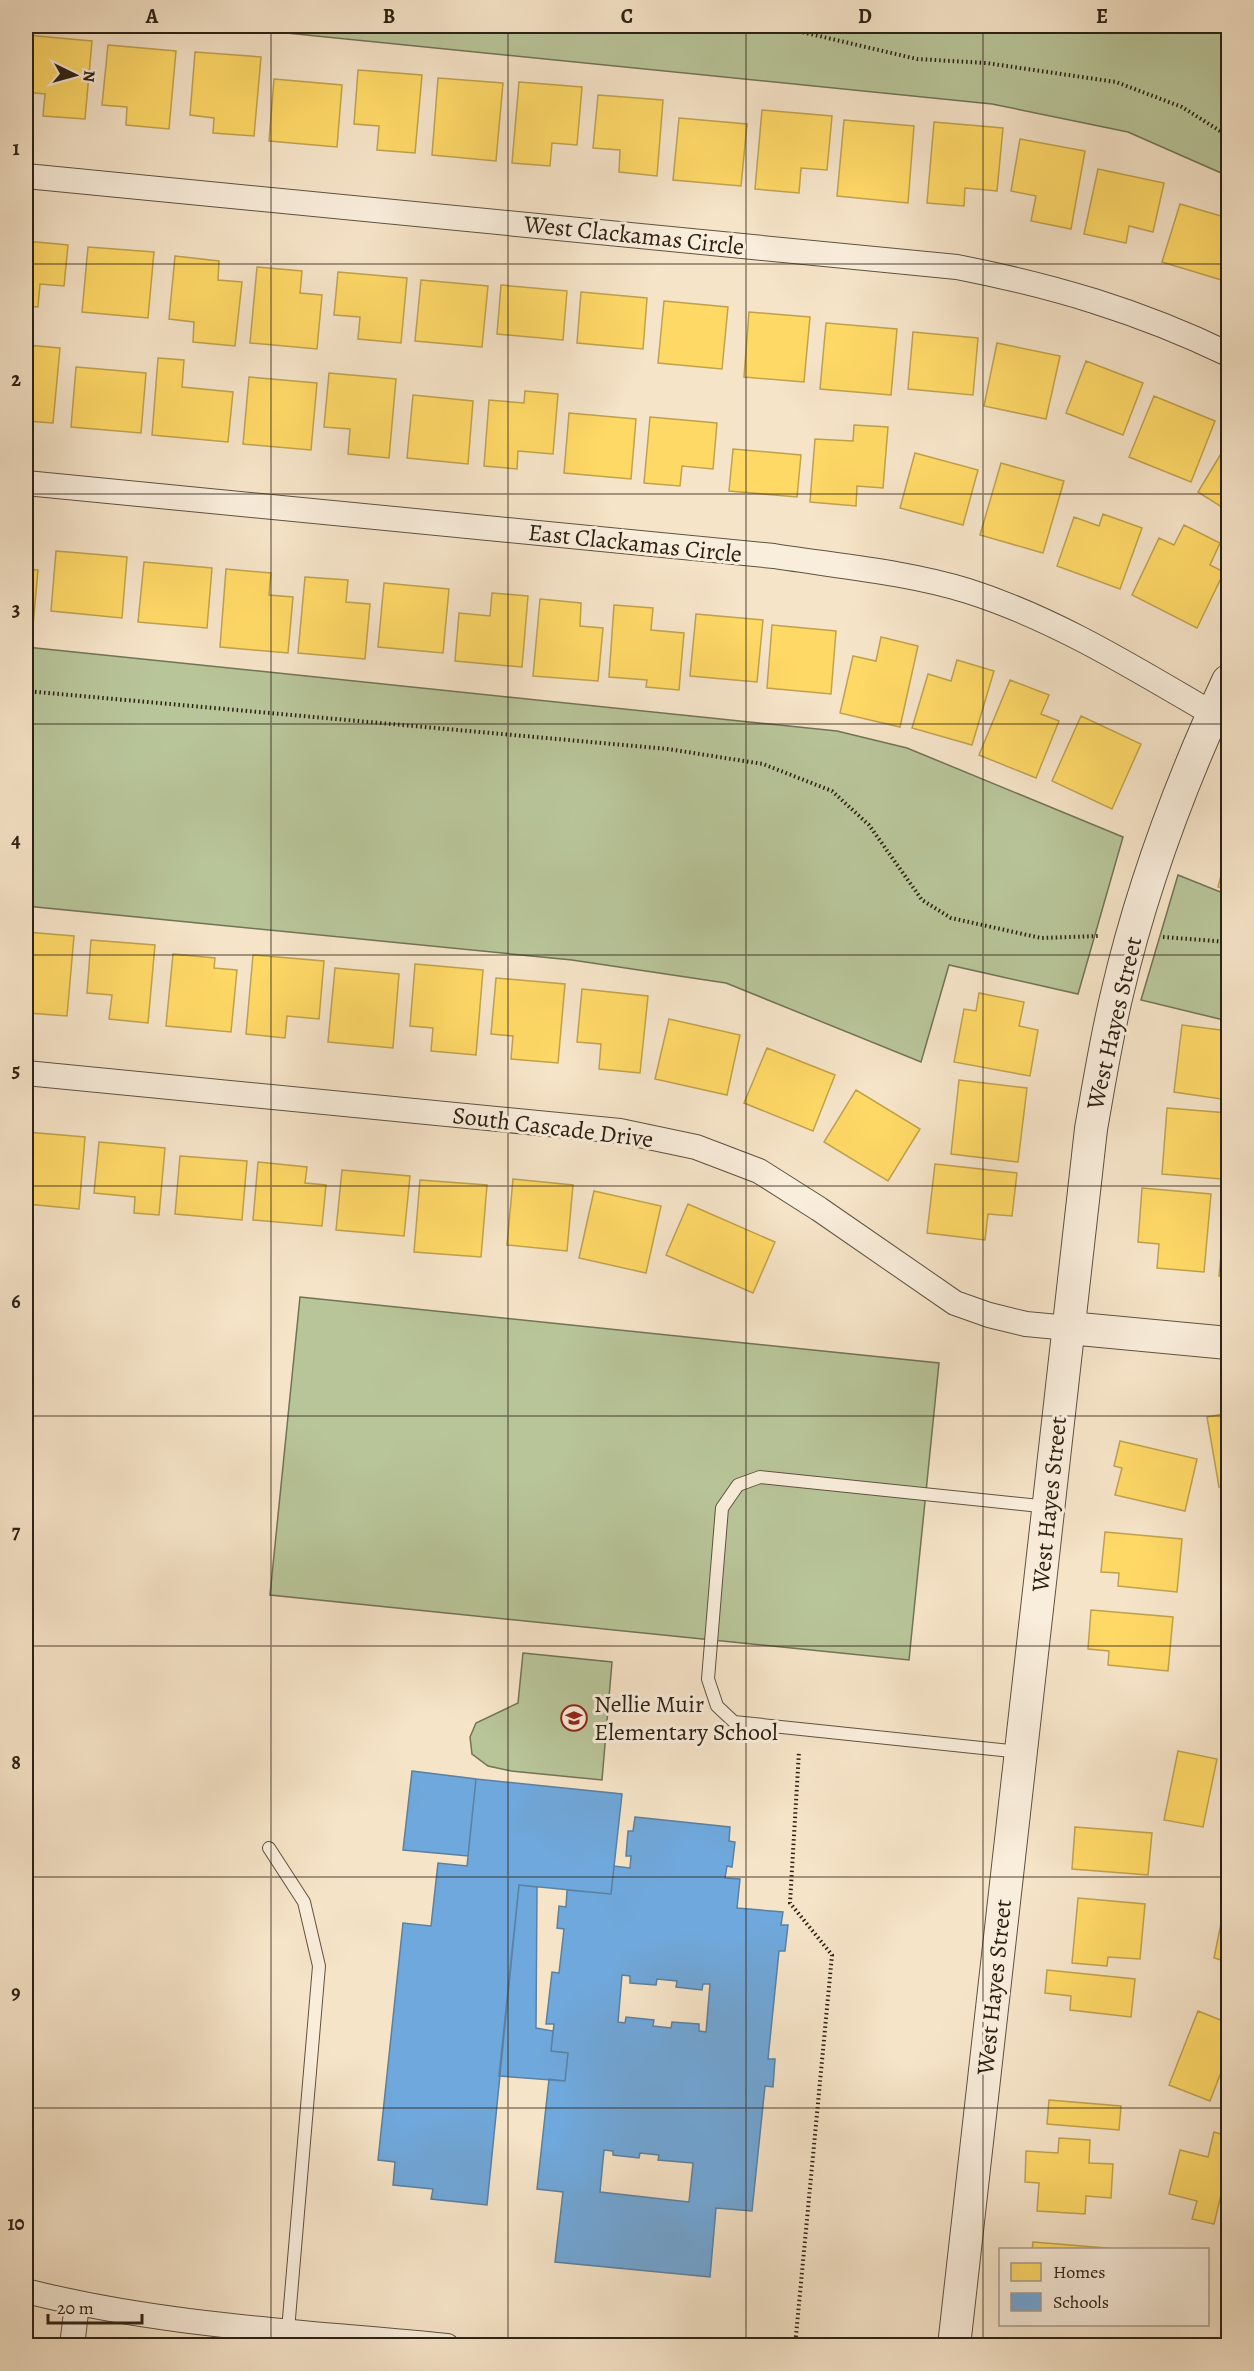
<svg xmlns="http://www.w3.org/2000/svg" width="1254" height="2371" font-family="Alegreya,serif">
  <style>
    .green { fill: #b8c599; stroke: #727356; stroke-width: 1.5 }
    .homes { fill: #ffd966; stroke: #c0a24d; stroke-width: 1.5 }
    .schools { fill: #6fa8dc; stroke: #5b80a0; stroke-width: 1.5; fill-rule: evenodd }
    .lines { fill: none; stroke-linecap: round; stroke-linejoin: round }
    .service-casing { stroke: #5e5241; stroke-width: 14 }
    .minor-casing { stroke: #5e5241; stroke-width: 26 }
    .tertiary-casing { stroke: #5e5241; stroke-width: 34 }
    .path { stroke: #2c2114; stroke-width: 4; stroke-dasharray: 1.5 3; stroke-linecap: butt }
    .service { stroke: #f9eddb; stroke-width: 12 }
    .minor { stroke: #f9eddb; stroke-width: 24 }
    .tertiary { stroke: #f9eddb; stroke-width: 32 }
    .grid { fill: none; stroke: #2c2114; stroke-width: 1.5; stroke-opacity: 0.55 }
    .labels { text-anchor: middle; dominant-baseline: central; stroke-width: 6; stroke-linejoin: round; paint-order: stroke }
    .street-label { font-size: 24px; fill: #2c2114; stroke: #f9eddb }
    .poi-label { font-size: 24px; fill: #2c2114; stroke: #f9eddb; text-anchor: start }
    .neatline { fill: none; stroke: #2c2114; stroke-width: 2 }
    .grid-label { font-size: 20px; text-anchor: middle; font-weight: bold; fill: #2c2114 }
  </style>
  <rect width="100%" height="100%" fill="#f6e4c8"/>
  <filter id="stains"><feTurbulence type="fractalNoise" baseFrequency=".00333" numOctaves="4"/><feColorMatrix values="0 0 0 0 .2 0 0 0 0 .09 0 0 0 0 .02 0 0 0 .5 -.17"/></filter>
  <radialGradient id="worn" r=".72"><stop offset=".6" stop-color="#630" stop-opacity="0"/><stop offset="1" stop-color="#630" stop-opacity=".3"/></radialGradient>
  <path class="green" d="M 217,26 L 1228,26 L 1228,176 L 1128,132 L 992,104 Z
    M 26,647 L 837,731 L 907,748 L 1123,837 L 1078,994 L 949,965 L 921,1062 L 726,983 L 572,960 L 26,906 Z
    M 1178,875 L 1228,895 L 1228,1021 L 1141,1000 Z
    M 300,1297 L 939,1363 L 909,1660 L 270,1595 Z
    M 523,1653 L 612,1662 L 602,1780 L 511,1771 L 488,1766 L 472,1754 L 470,1737 L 476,1723 L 518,1703 Z"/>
  <path class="homes" d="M 26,35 L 92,41 L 85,119 L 43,116 L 45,94 L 26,92 Z
    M 108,45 L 176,51 L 169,129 L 126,125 L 127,107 L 102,105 Z
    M 195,52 L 261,57 L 254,136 L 213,133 L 214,118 L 190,115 Z
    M 358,70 L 422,75 L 415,153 L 377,150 L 379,126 L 354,124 Z
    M 438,78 L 503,83 L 496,161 L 432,155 Z
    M 274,79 L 342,85 L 337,147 L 269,141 Z
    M 519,82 L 582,87 L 577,145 L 552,143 L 550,166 L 512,163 Z
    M 598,95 L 663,100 L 657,176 L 619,172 L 620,150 L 593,148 Z
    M 762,110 L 832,116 L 827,170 L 801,168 L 799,193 L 755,189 Z
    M 679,118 L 747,124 L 741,186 L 673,180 Z
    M 844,120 L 914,126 L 908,203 L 837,196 Z
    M 934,122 L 1003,128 L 997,191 L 965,188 L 964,206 L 927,203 Z
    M 1020,139 L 1085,151 L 1071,229 L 1031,221 L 1036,196 L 1011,191 Z
    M 1098,169 L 1164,183 L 1153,232 L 1129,226 L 1126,243 L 1084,234 Z
    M 1180,204 L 1228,218 L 1228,282 L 1162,262 Z
    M 26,241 L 68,245 L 64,286 L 40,284 L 38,307 L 26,306 Z
    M 88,247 L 154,252 L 148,318 L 82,312 Z
    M 175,256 L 219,261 L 218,280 L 242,282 L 235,346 L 193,342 L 194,322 L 169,319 Z
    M 257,267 L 302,271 L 300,293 L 322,295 L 317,349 L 250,343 Z
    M 338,272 L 407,278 L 401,343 L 358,339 L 360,317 L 334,315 Z
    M 421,280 L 488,286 L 482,347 L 415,341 Z
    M 501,285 L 567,291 L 563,340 L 497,334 Z
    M 581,292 L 647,298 L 643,349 L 577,343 Z
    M 664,301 L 728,307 L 722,369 L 658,363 Z
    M 749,312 L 810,317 L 804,382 L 744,377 Z
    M 826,323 L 897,329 L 891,395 L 820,389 Z
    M 913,332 L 978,338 L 973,395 L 908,389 Z
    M 997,343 L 1060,356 L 1046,419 L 984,406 Z
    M 26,345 L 60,348 L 53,423 L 26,421 Z
    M 158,358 L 184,360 L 182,387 L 233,392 L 228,442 L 152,435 Z
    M 1086,361 L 1143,383 L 1123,435 L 1066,413 Z
    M 76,367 L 146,373 L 141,433 L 71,427 Z
    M 329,373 L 396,379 L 389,458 L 348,454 L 350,429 L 324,427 Z
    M 249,377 L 317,383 L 311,450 L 243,444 Z
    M 525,391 L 558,394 L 553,454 L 518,451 L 517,469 L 484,466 L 489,400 L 524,403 Z
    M 413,395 L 473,401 L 468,464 L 407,458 Z
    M 1154,396 L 1215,421 L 1191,482 L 1129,457 Z
    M 569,413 L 636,419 L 631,479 L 564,473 Z
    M 650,417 L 717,423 L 713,469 L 682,466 L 680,486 L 644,483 Z
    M 854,425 L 888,427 L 883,488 L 857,486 L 856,506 L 810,502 L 815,439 L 853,441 Z
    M 1228,442 L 1228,511 L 1198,492 Z
    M 733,449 L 801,455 L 797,497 L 729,491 Z
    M 915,453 L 978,470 L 963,525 L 900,508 Z
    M 1001,463 L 1064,481 L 1043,553 L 980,535 Z
    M 1103,514 L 1142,528 L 1120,589 L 1057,566 L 1074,517 L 1099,526 Z
    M 1184,525 L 1220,543 L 1210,565 L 1224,572 L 1197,628 L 1132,595 L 1159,538 L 1174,545 Z
    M 56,551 L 127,557 L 122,618 L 51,611 Z
    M 144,562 L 212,568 L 207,628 L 138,622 Z
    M 26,569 L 38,570 L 32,637 L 26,637 Z
    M 226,569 L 271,573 L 269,595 L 293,597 L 288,653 L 220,647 Z
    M 305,577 L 348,580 L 346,602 L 370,604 L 365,659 L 298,653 Z
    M 384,583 L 449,589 L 443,653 L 378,647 Z
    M 492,593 L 528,596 L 522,667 L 455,661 L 459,613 L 490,616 Z
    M 540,599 L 581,603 L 580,626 L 603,628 L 598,681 L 533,676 Z
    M 614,605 L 653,608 L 651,630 L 684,633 L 679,690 L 646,687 L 647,680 L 609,677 Z
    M 696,614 L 763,620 L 757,682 L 690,676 Z
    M 772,625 L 836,631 L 831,694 L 767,688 Z
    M 881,637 L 918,646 L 900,727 L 840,713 L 853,656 L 876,661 Z
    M 957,660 L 994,671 L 972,745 L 912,728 L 928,674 L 951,681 Z
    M 1010,680 L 1049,695 L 1041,714 L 1059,721 L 1036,778 L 979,755 Z
    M 1081,716 L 1141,744 L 1112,809 L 1052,781 Z
    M 1228,849 L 1228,889 L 1218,887 Z
    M 26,932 L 74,936 L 67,1016 L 28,1013 L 30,989 L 26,989 Z
    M 91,940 L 155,945 L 148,1023 L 109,1019 L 112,995 L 87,993 Z
    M 173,954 L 215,958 L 214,968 L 237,970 L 231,1032 L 166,1026 Z
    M 253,955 L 324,961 L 319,1019 L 287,1016 L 285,1038 L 246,1034 Z
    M 415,964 L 483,970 L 476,1055 L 431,1051 L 433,1028 L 410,1026 Z
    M 335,968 L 399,974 L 393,1048 L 328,1042 Z
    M 496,978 L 565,984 L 558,1063 L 511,1059 L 513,1036 L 491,1034 Z
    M 582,989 L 648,996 L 640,1073 L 599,1069 L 601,1044 L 577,1042 Z
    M 979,993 L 1024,1002 L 1019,1026 L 1038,1030 L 1030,1076 L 954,1062 L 964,1009 L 976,1011 Z
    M 669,1019 L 740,1035 L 727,1095 L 655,1079 Z
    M 1182,1025 L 1228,1031 L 1228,1100 L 1174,1092 Z
    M 767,1048 L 835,1075 L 813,1131 L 744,1103 Z
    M 959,1080 L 1027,1088 L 1018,1162 L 951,1154 Z
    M 856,1090 L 920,1129 L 888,1181 L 824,1142 Z
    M 1167,1108 L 1228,1113 L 1222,1179 L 1162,1174 Z
    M 26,1132 L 85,1137 L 79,1209 L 26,1204 Z
    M 99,1142 L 165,1148 L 159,1215 L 134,1213 L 135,1197 L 94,1193 Z
    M 180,1156 L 247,1161 L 242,1220 L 175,1214 Z
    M 258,1162 L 307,1167 L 305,1183 L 326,1185 L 322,1226 L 253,1220 Z
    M 935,1164 L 1017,1173 L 1012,1216 L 988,1214 L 985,1240 L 927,1233 Z
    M 342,1170 L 410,1176 L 404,1236 L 336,1230 Z
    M 513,1179 L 573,1185 L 567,1251 L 507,1245 Z
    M 420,1180 L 487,1185 L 481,1257 L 414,1252 Z
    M 1142,1188 L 1211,1194 L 1204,1272 L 1157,1268 L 1159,1244 L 1138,1242 Z
    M 594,1191 L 661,1206 L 646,1273 L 579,1258 Z
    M 688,1204 L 775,1242 L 753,1293 L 666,1255 Z
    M 1225,1213 L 1228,1213 L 1228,1277 L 1219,1276 Z
    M 1228,1413 L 1228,1485 L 1219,1487 L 1207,1417 Z
    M 1120,1441 L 1197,1459 L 1185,1511 L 1115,1495 L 1122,1468 L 1114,1466 Z
    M 1105,1532 L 1182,1539 L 1177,1592 L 1118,1586 L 1119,1573 L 1101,1572 Z
    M 1091,1610 L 1173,1617 L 1168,1671 L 1108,1665 L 1109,1651 L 1088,1649 Z
    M 1178,1751 L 1217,1759 L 1203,1827 L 1164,1820 Z
    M 1075,1827 L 1152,1833 L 1148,1875 L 1072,1869 Z
    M 1228,1889 L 1228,1962 L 1214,1958 Z
    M 1078,1898 L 1145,1904 L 1140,1959 L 1108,1957 L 1107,1966 L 1072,1963 Z
    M 1047,1970 L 1135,1979 L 1131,2017 L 1070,2010 L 1071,1996 L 1045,1993 Z
    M 1198,2011 L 1228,2023 L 1228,2054 L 1210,2101 L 1169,2085 Z
    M 1049,2100 L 1121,2106 L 1119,2130 L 1047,2124 Z
    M 1214,2132 L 1228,2136 L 1228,2166 L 1214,2224 L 1192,2219 L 1197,2201 L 1169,2194 L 1180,2150 L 1208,2157 Z
    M 1059,2138 L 1090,2140 L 1089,2163 L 1113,2164 L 1111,2198 L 1086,2196 L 1085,2214 L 1037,2211 L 1039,2183 L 1025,2182 L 1026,2151 L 1058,2153 Z
    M 1033,2242 L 1119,2249 L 1032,2250 Z
    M 1228,2313 L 1228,2346 L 1218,2346 Z"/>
  <path class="schools" d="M 412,1771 L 476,1779 L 468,1856 L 403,1850 Z
    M 476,1779 L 622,1794 L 611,1894 L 519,1885 L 487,2205 L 431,2199 L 433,2189 L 393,2185 L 395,2162 L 378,2160 L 403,1923 L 431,1926 L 438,1863 L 467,1866 Z
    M 635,1817 L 730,1827 L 729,1841 L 735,1842 L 732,1867 L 727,1866 L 725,1878 L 740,1879 L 737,1908 L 783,1912 L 781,1925 L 788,1925 L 785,1951 L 779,1951 L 768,2059 L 775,2059 L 773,2087 L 765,2086 L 752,2211 L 716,2208 L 710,2277 L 555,2262 L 563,2192 L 537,2189 L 549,2079 L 565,2081 L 568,2053 L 551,2051 L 554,2024 L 546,2024 L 552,1972 L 559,1973 L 564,1929 L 557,1928 L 559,1906 L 566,1907 L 567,1890 L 611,1894 L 614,1866 L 630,1868 L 631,1856 L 626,1856 L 628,1831 L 633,1831 ZM 622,1975 L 630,1976 L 630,1983 L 656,1985 L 657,1979 L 677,1981 L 676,1987 L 702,1990 L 703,1984 L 710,1984 L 706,2032 L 699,2031 L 699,2024 L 672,2022 L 671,2028 L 653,2026 L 654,2020 L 626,2017 L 625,2023 L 618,2022 ZM 604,2150 L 613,2151 L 613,2155 L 639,2158 L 640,2153 L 659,2155 L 658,2160 L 693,2163 L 689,2202 L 600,2192 Z
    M 519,1885 L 537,1887 L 536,2028 L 553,2031 L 551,2051 L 568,2053 L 565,2081 L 499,2076 Z"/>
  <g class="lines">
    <g class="service-casing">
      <path id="service" d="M 1020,1752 L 734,1722 L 717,1706 L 708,1679 L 722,1508 L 738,1485 L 760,1477 L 1049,1507
        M 269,1848 L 304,1902 L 319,1966 L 288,2330"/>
    </g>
    <g class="minor-casing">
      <path id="minor" d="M 26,176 L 957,267 C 1054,286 1139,311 1228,354
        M 26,483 L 774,556 C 837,566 907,572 968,591 C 1056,619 1134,668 1213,714
        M 26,1073 L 620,1131 L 696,1147 L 759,1171 L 819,1209 L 955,1303 L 989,1315 L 1026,1324 L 1069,1328
        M 26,2291 C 162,2326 307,2332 447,2346
        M 72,2346 L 77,2304"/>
    </g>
    <g class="tertiary-casing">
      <path id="tertiary" d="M 1069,1328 L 1228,1343
        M 954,2346 L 1091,1129 C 1099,1084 1106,1039 1117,994 C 1142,886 1181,782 1228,681"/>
    </g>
    <path class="path" d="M 695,26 L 802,32 L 917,59 L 986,63 L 1116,82 L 1182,107 L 1228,136
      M 26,691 L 668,749 L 763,764 L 832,791 L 869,825 L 922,900 L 951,918 L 1041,938 L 1099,936
      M 1163,937 L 1228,942
      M 795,2346 L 832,1955 L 790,1903 L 799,1751"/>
    <use href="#service" class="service"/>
    <use href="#minor" class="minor"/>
    <use href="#tertiary" class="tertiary"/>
  </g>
  <path class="grid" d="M 271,26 L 271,2346M 508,26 L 508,2346M 746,26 L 746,2346M 983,26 L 983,2346M 26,264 L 1228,264M 26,494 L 1228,494M 26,724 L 1228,724M 26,955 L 1228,955M 26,1186 L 1228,1186M 26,1416 L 1228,1416M 26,1646 L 1228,1646M 26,1877 L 1228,1877M 26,2108 L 1228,2108"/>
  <defs>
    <g id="school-ring" transform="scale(1.35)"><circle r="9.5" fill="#f9eddb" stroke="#8f2418" stroke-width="1.5"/><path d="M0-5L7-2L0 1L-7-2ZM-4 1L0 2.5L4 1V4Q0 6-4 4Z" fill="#8f2418"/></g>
  </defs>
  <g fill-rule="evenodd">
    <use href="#school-ring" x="574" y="1718"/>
  </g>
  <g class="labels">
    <g class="street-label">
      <text transform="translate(634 235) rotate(6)">West Clackamas Circle</text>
      <text transform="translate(635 543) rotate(6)">East Clackamas Circle</text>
      <text transform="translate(1114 1023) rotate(-77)">West Hayes Street</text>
      <text transform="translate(553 1127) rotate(7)">South Cascade Drive</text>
      <text transform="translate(1049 1504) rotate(-84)">West Hayes Street</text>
      <text transform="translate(994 1987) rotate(-84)">West Hayes Street</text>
    </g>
    <g class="poi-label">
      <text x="594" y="1704">Nellie Muir<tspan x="594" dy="28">Elementary School</tspan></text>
    </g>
  </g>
  <rect width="1254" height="2371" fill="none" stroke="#f6e4c8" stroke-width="66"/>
  <rect x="999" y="2248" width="210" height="78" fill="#f9eddb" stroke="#a79b8b" stroke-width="1.5"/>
  <rect x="1011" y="2263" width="30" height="18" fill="#ffd966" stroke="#a79b8b" stroke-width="1.5"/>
  <text x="1053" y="2278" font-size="18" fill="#2c2114">Homes</text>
  <rect x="1011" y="2293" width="30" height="18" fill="#6fa8dc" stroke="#a79b8b" stroke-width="1.5"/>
  <text x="1053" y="2308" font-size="18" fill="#2c2114">Schools</text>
  <g transform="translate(75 75) rotate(95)" stroke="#f9eddb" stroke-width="4.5" paint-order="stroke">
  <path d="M0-4.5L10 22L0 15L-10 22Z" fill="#2c2114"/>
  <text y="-9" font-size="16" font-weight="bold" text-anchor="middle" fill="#2c2114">N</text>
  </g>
  <path d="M48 2314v9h94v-9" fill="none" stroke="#2c2114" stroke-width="3"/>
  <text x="57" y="2314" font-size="18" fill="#2c2114" stroke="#f9eddb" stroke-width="4.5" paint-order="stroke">20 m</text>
  <rect x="33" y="33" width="1188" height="2305" class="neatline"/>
  <g class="grid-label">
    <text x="152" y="23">A</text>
    <text x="389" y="23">B</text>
    <text x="627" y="23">C</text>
    <text x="865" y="23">D</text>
    <text x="1102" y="23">E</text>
    <text x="16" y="155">1</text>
    <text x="16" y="386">2</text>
    <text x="16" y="616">3</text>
    <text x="16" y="847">4</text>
    <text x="16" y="1077">5</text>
    <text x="16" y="1308">6</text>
    <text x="16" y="1538">7</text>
    <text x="16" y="1769">8</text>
    <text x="16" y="1999">9</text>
    <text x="16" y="2230">10</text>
  </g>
  <rect width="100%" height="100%" filter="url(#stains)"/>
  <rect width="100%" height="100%" fill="url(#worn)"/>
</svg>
